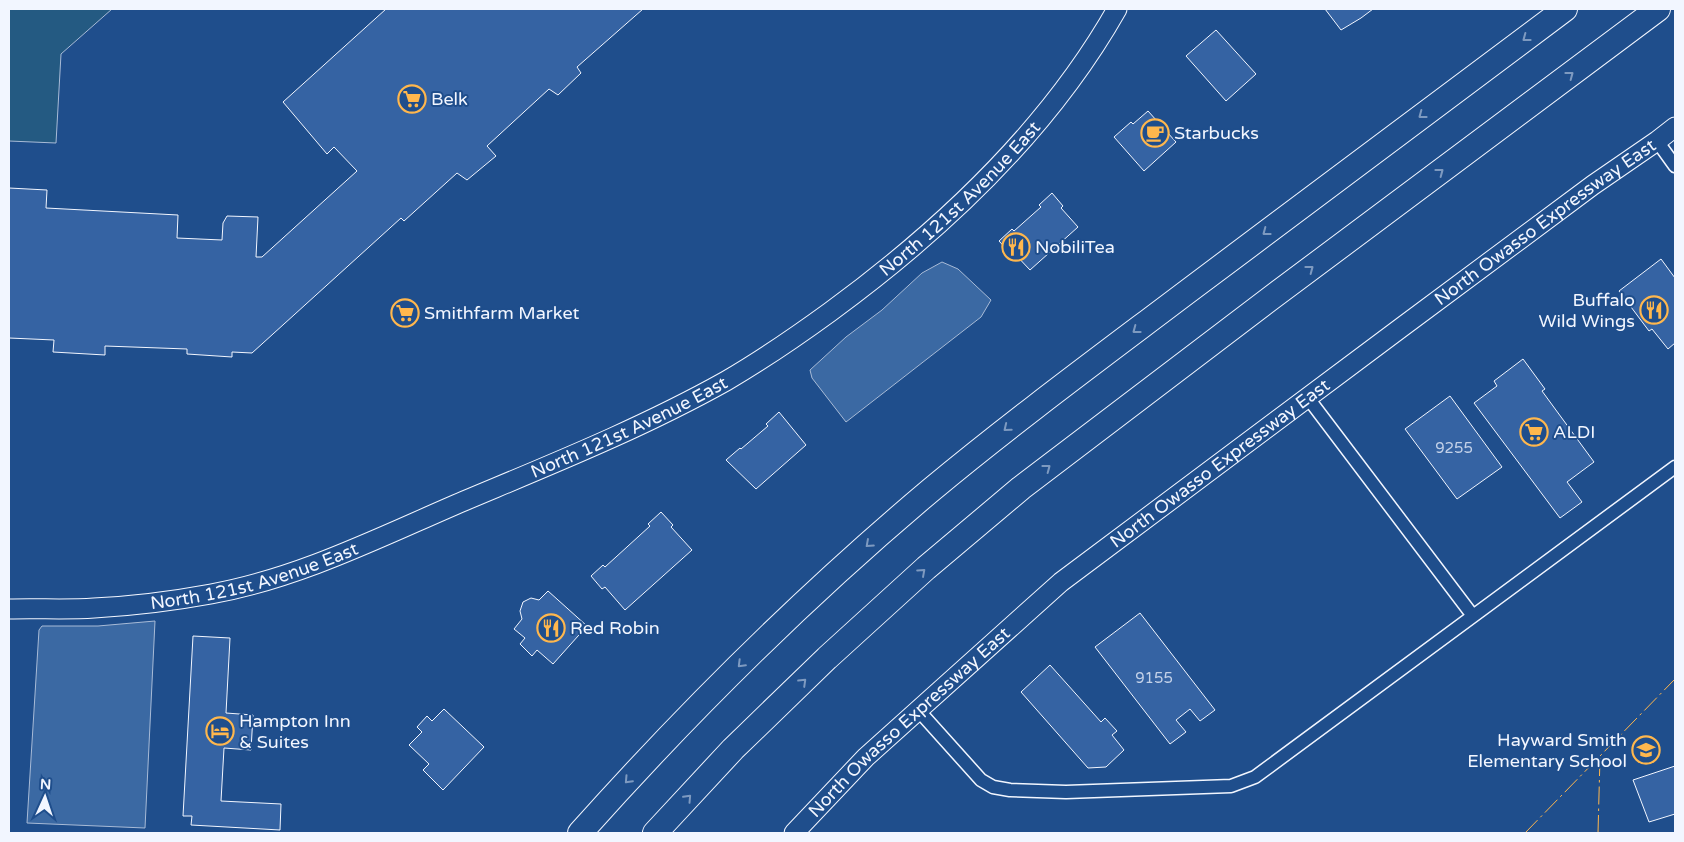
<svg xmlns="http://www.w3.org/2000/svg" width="1684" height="842" font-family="'Varela Round',sans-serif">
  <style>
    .green { fill: #245a82; stroke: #a8bbd7 }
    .water { fill: #3b69a3; stroke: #a8bbd7 }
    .building { fill: #3563a3; stroke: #f2f6ff }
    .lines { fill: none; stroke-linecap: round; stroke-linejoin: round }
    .street-casing { stroke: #f2f6ff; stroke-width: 15 }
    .secondary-casing { stroke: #f2f6ff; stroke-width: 21 }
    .highway-casing { stroke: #f2f6ff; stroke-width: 26 }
    .street { stroke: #1f4e8c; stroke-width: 12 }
    .secondary { stroke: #1f4e8c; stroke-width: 19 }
    .highway { stroke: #1f4e8c; stroke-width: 24 }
    .power { stroke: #ffb74d; stroke-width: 1; stroke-dasharray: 18 4 2.5 4; stroke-linecap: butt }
    .oneway { stroke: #7e9ac0 }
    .labels { text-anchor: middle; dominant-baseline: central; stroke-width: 4; stroke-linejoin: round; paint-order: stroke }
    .number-label { font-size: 15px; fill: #c3d1e8 }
    .poi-label { font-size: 18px; fill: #f2f6ff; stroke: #1f4e8c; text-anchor: start }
    .street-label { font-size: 18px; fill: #f2f6ff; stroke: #1f4e8c }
  </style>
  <rect width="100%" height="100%" fill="#1f4e8c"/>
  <path class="green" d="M 9,9 L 112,9 L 61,54 L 56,143 L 9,141 Z"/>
  <path class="water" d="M 942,262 L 958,269 L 991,300 L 981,317 L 846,422 L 812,378 L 810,370 L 846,337 L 882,310 L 922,273 Z
    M 155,621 L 145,828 L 27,823 L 39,630 L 42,626 L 98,626 Z"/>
  <path class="building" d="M 386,9 L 643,9 L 577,67 L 581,73 L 558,95 L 549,89 L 487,146 L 496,156 L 467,180 L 457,173 L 404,221 L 401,218 L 252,353 L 232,352 L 232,357 L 187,354 L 187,349 L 105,346 L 105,355 L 53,352 L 54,340 L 9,338 L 9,188 L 47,190 L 46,208 L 178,215 L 177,238 L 222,240 L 223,223 L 227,216 L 258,217 L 256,257 L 262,257 L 357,171 L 334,147 L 327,154 L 283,102 Z
    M 1325,9 L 1373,9 L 1361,18 L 1341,30 Z
    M 1216,30 L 1256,74 L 1226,101 L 1186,56 Z
    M 1148,111 L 1176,142 L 1144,171 L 1114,137 L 1131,122 L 1133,124 Z
    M 1052,193 L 1063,206 L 1061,208 L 1078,227 L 1030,270 L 1013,252 L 1011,254 L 999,241 L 1012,229 L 1014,231 L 1041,207 L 1039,205 Z
    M 1661,259 L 1675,278 L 1675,343 L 1668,349 L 1652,329 L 1649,331 L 1619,291 Z
    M 1523,359 L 1545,389 L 1542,391 L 1594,462 L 1567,482 L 1582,502 L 1560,518 L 1474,403 L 1497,386 L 1494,381 Z
    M 1450,396 L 1502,467 L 1457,499 L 1405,429 Z
    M 779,412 L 806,445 L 756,489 L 726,460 L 740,448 L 741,449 L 768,426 L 766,424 Z
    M 661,512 L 673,525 L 671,527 L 692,550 L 625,610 L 605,587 L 602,589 L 591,576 L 603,565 L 605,567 L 650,526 L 648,524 Z
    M 548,591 L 587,626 L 553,664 L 537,650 L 532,656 L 520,644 L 525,638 L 514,629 L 522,619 L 520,611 L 523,602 L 531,598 L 539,600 Z
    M 1140,613 L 1215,710 L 1200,721 L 1190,709 L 1176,720 L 1186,732 L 1170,744 L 1095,647 Z
    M 193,636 L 230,638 L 226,713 L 253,715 L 251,750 L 224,748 L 221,801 L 281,804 L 280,830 L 191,825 L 192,816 L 183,816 Z
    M 1050,665 L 1101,722 L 1105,718 L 1117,731 L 1112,735 L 1124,750 L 1106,767 L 1088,768 L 1021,692 Z
    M 444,709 L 484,747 L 443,790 L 423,770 L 429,764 L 409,745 L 422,732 L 417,727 L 427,716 L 432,721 Z
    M 1675,766 L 1675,814 L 1649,822 L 1633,780 Z"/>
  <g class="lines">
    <g class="street-casing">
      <path id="street" d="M 1657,141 L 1675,166
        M 1308,398 L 1473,616
        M 919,711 L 981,780 L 993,787 L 1010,790 L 1066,792 L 1231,786 L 1255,777 L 1675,467"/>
    </g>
    <g class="secondary-casing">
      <g id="secondary">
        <path id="s1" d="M 9,609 C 37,608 66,610 94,608 C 133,606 173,601 211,594 C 300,578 382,536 464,501 C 552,464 642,428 726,381 C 762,360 797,336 830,312 C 942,230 1048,131 1117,9"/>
        <path id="s2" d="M 794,833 L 866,757 L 1061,582 L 1402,327 L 1593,185 L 1657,141 L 1675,127"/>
      </g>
    </g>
    <g class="highway-casing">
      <path id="highway" d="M 580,833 C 689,711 806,595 931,490 C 1014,421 1101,357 1187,292 C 1313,197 1439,103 1565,9
        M 655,833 L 733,749 L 827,658 L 926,568 L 1021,488 L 1271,298 L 1658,9"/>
    </g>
    <use href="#street" class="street"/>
    <use href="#secondary" class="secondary"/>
    <use href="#highway" class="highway"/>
    <path class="power" d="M 1525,833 L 1675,679
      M 1598,833 L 1600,757"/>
  </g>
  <defs><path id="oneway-chevron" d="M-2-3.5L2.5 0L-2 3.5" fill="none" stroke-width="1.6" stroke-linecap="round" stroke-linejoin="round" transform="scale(1.25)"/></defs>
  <g class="oneway">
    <use href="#oneway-chevron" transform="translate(1526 38) rotate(143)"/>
    <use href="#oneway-chevron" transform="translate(1570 75) rotate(-37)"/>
    <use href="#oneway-chevron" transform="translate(1422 115) rotate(143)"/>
    <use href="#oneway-chevron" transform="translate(1440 172) rotate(-37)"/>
    <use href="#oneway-chevron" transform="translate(1266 232) rotate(143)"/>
    <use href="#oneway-chevron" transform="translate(1310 269) rotate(-37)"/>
    <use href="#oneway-chevron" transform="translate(1136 330) rotate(143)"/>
    <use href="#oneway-chevron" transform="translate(1007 428) rotate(141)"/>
    <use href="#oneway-chevron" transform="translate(1047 468) rotate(-37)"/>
    <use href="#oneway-chevron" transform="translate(869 544) rotate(138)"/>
    <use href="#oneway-chevron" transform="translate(922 572) rotate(-42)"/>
    <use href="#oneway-chevron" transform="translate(741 664) rotate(135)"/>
    <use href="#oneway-chevron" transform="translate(803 682) rotate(-44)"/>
    <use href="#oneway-chevron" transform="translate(628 780) rotate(133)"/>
    <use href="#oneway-chevron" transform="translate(688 798) rotate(-47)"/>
  </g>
  <defs>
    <g id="supermarket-ring" transform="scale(1.4375)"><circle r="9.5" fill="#1f4e8c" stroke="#ffb74d" stroke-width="1.5"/><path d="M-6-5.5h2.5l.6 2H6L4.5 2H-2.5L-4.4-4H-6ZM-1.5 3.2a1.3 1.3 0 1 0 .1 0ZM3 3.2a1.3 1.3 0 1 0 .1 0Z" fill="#ffb74d"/></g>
    <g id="cafe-ring" transform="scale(1.4375)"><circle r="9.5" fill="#1f4e8c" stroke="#ffb74d" stroke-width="1.5"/><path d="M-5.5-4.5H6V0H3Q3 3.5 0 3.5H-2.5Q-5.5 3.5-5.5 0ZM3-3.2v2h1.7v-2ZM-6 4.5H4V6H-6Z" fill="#ffb74d"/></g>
    <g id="restaurant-ring" transform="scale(1.4375)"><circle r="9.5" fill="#1f4e8c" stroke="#ffb74d" stroke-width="1.5"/><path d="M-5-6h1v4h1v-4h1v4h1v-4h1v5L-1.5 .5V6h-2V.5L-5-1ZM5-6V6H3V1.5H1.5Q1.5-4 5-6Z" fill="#ffb74d"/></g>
    <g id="hotel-ring" transform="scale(1.4375)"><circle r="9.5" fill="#1f4e8c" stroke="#ffb74d" stroke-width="1.5"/><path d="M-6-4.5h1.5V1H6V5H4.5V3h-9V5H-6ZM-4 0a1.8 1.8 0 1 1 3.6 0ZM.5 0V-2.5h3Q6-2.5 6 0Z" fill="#ffb74d"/></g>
    <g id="school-ring" transform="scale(1.4375)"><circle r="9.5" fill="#1f4e8c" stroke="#ffb74d" stroke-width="1.5"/><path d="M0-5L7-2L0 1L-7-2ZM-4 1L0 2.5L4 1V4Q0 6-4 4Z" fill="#ffb74d"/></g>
  </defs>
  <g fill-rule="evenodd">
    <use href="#supermarket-ring" x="412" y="99"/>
    <use href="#cafe-ring" x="1155" y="133"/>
    <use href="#restaurant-ring" x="1016" y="247"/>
    <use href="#restaurant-ring" x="1654" y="310"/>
    <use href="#supermarket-ring" x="405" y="313"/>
    <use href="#supermarket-ring" x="1534" y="432"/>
    <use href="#restaurant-ring" x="551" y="628"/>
    <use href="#hotel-ring" x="220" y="731"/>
    <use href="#school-ring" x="1646" y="750"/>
  </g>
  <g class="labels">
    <g class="number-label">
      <text x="1454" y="448">9255</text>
      <text x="1154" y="678">9155</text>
    </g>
    <g class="poi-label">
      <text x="431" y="99">Belk</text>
      <text x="1174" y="133">Starbucks</text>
      <text x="1035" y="247">NobiliTea</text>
      <text x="1635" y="300" text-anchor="end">Buffalo<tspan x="1635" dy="21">Wild Wings</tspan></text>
      <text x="424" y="313">Smithfarm Market</text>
      <text x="1553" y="432">ALDI</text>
      <text x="570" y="628">Red Robin</text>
      <text x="239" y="721">Hampton Inn<tspan x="239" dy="21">&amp; Suites</tspan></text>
      <text x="1627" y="740" text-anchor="end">Hayward Smith<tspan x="1627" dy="21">Elementary School</tspan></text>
    </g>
    <g class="street-label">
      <text stroke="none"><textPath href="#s1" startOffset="1059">North 121st Avenue East</textPath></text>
      <text stroke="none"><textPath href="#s2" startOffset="970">North Owasso Expressway East</textPath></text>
      <text stroke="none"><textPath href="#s1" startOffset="654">North 121st Avenue East</textPath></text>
      <text stroke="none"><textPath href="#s2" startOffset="565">North Owasso Expressway East</textPath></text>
      <text stroke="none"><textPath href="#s1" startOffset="249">North 121st Avenue East</textPath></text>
      <text stroke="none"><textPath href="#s2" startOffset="160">North Owasso Expressway East</textPath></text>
    </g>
  </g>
  <rect width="1684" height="842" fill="none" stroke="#f2f6ff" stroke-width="20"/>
  <g transform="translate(45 797) rotate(3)" stroke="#1f4e8c" stroke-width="4" paint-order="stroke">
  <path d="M0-4L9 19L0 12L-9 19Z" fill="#f2f6ff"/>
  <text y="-8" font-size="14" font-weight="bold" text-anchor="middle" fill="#f2f6ff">N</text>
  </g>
</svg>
